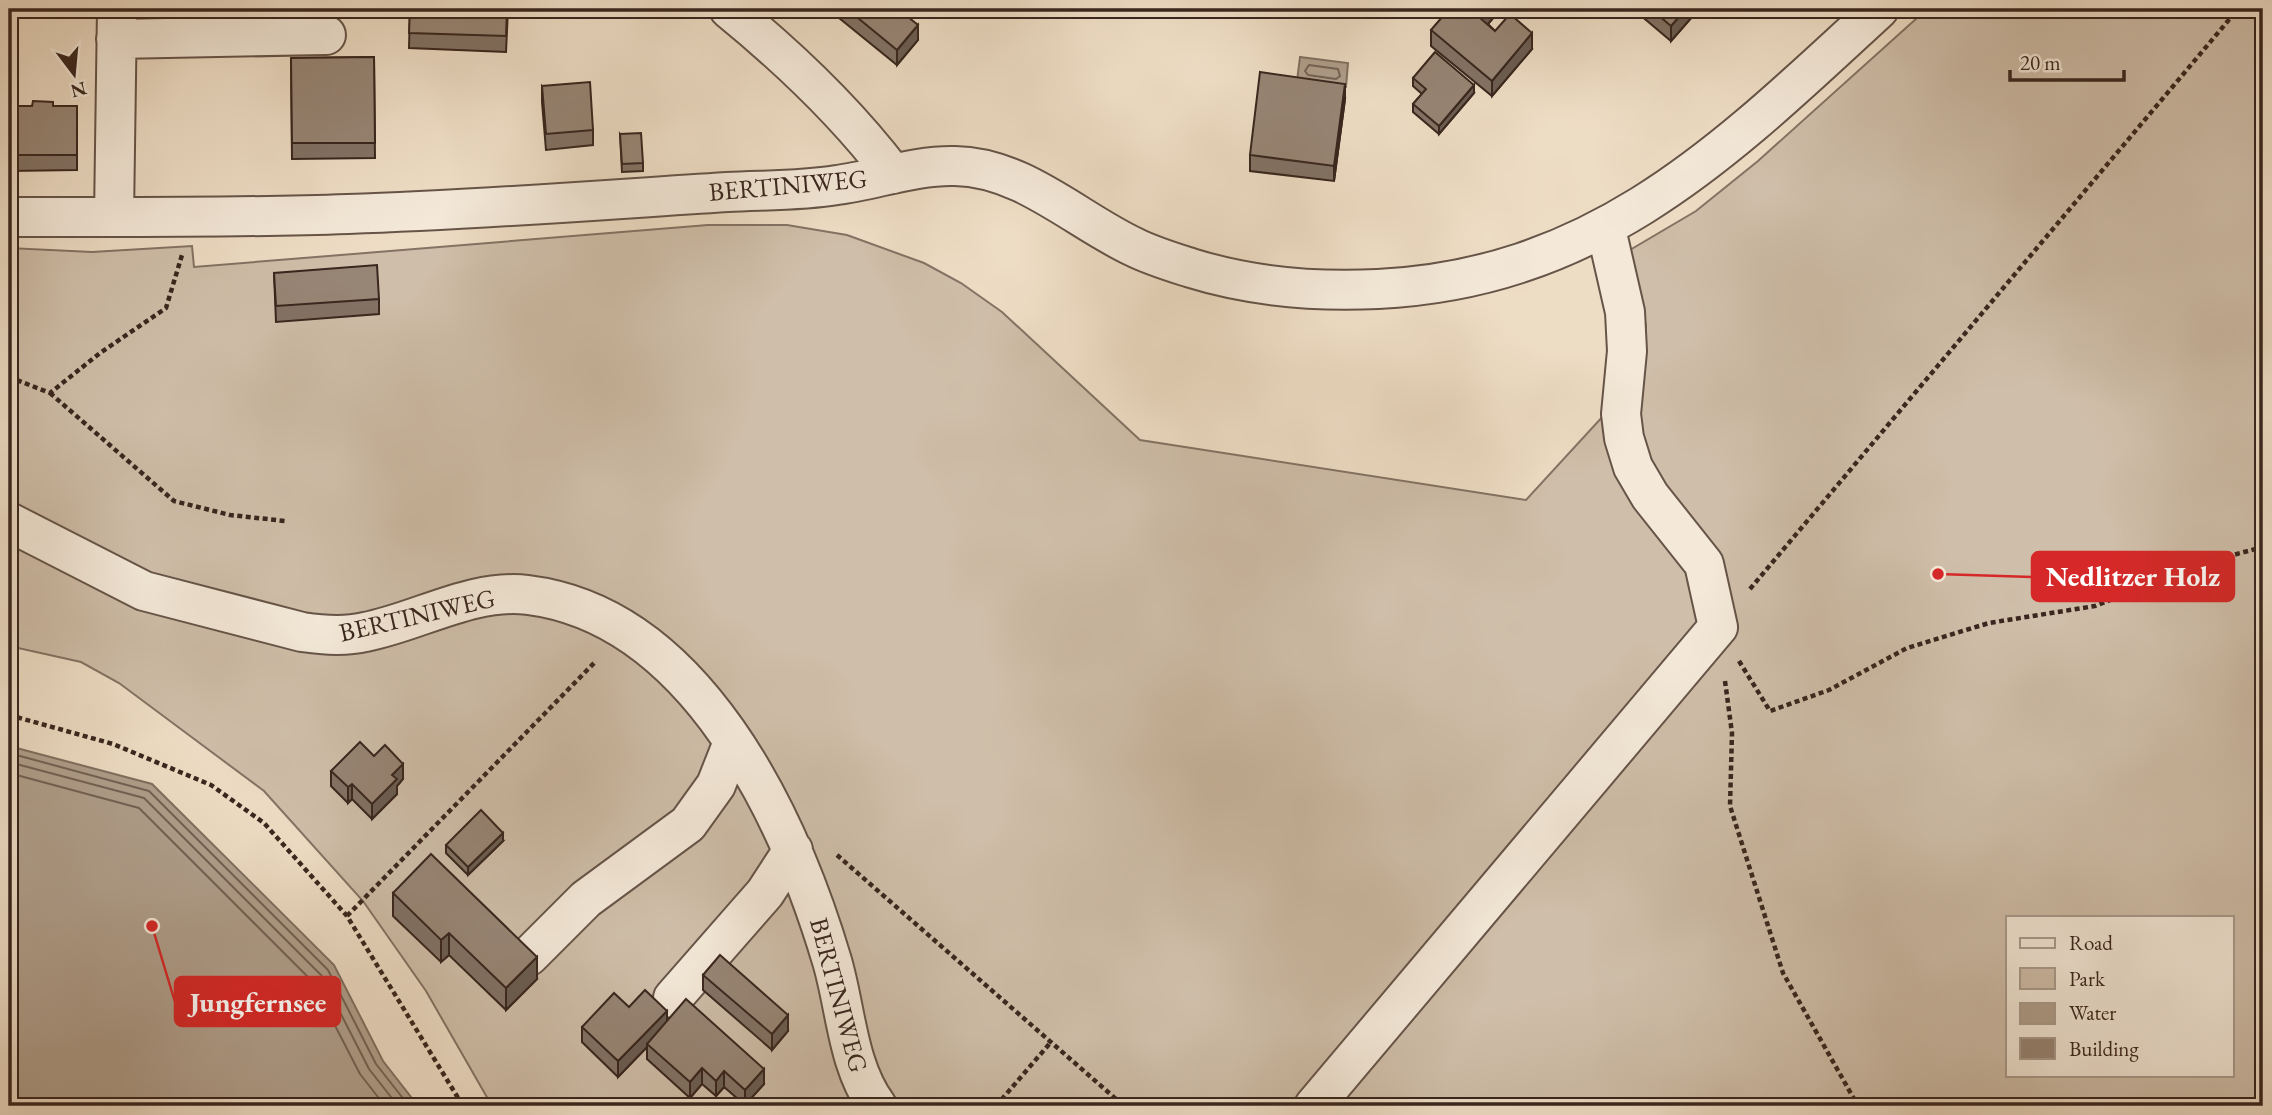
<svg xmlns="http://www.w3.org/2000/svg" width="2272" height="1115" font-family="'EB Garamond',serif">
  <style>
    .green { fill: #cfbea9; stroke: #847264; stroke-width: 2; fill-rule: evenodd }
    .water { fill: #b09f8c; stroke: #806f60; stroke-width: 2 }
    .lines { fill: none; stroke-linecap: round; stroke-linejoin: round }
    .shore { stroke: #746255; stroke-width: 2 }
    .minor-casing { stroke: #665448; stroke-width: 42 }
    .path { stroke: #39261e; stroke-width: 4.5; stroke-dasharray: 5 3.5; stroke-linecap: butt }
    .minor { stroke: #f4e9d9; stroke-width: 38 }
    .wall { fill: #827265; stroke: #39261e; stroke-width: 2 }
    .shaded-wall { fill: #6a5d52; stroke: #39261e; stroke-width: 2 }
    .building { fill: #978575; stroke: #39261e; stroke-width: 2 }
    .labels { text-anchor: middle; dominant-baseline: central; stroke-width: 6; stroke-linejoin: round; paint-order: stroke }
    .street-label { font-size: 26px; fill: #39261e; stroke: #f4e9d9 }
    .leader { fill: none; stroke: #d62828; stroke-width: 2.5 }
    .callout-dot { fill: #d62828; stroke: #f4e9d9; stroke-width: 2.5 }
    .callout { fill: #d62828; stroke: #d62828; stroke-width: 2.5 }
    .callout-label { font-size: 28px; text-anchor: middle; font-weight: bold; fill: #fff }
  </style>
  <rect width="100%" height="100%" fill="#eeddc5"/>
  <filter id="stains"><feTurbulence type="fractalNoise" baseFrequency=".00286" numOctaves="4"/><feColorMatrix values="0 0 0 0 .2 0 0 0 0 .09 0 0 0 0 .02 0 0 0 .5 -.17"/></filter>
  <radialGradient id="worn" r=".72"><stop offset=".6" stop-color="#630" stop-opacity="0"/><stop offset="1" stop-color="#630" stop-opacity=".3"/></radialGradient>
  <path class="green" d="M 1927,9 L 2263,9 L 2263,1106 L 492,1106 L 426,991 L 363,901 L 264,791 L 119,683 L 81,662 L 9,646 L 9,248 L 92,252 L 192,246 L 194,267 L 708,225 L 787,225 L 847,235 L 924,263 L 961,283 L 1002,312 L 1140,440 L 1526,500 L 1639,377 L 1646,326 L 1630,250 L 1696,211 L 1758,161 ZM 2008,917 L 2232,917 L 2232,1075 L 2008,1075 Z"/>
  <path class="water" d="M 1300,57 L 1348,63 L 1346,87 L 1297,81 Z
    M 9,746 L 152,784 L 334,965 L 383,1061 L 418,1106 L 9,1106 Z"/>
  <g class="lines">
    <path class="shore" d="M 1309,65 L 1338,69 L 1340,76 L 1336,79 L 1308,75 L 1305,71 Z
      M 9,753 L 149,791 L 328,970 L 376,1064 L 409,1106
      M 9,762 L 144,798 L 321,975 L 369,1069 L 398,1106
      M 9,773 L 139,808 L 312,981 L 360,1074 L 385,1106"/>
    <g class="minor-casing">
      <path id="minor" d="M 729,9 C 789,58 846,112 893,174
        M 116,39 L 326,35
        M 9,217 C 122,217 235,218 348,214 C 475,210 601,200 727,192 C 763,190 801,191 837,185 C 876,180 914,165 955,166 C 1023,167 1076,220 1134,247 C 1152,256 1172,262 1191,268 C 1252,287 1315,292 1378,289 C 1599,278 1726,150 1879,9
        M 114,217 L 117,9
        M 9,522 L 144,591 L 302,632 C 322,635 344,637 365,632 C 418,622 472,588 528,595 C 696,616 789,817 832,961 C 846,1008 847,1065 877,1106
        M 529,956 L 586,899 L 688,824 L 716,785 L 733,742
        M 673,998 L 765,893 L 793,850
        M 1314,1106 L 1718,627 L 1704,564 L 1650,496 L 1633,467 L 1624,438 L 1621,414 L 1627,351 L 1625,312 L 1606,229"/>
    </g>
    <path class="path" d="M 9,377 L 50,393 L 100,353 L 166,308 L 182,255
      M 50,393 L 174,501 L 230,515 L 285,521
      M 1750,589 L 2238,9
      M 1739,661 L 1770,711 L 1829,690 L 1907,648 L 1989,623 L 2095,606 L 2203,563 L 2263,547
      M 1725,681 L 1732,733 L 1730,806 L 1783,973 L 1858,1106
      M 9,715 L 113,744 L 211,785 L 264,823 L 347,916 L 463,1106
      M 837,855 L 1124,1106
      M 347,916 L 596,661
      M 996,1106 L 1051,1042"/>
    <use href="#minor" class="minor"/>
  </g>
  <path class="wall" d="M 356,9 L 370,9 L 366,15 Z
    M 410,9 L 508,9 L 506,52 L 409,48 Z
    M 828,9 L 898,9 L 918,40 L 897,65 Z
    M 1494,9 L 1494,17 L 1488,24 L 1495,31 L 1532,49 L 1492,96 L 1431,46 L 1431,30 Z
    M 1633,9 L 1699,9 L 1671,41 Z
    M 374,57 L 375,158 L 292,159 L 291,58 Z
    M 1413,78 L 1474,93 L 1439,134 L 1413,112 L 1413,104 L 1422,94 L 1413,86 Z
    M 542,86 L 593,130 L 593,145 L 546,150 L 542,102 Z
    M 1345,99 L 1334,181 L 1250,171 L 1250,155 Z
    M 9,106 L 77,106 L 77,170 L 9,171 Z
    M 620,134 L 643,163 L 643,171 L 622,172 Z
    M 274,273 L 379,299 L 379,314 L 276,322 Z
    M 374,756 L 403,779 L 397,786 L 397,794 L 372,819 L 352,799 L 348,803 L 331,786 L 331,771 Z
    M 503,841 L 468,875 L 446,853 L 446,845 Z
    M 393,893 L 537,979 L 506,1010 L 449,955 L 441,962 L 393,916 Z
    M 703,975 L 788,1031 L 772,1050 L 703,990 Z
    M 629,1007 L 667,1021 L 764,1084 L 745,1105 L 724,1087 L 716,1096 L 702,1084 L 690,1098 L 647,1059 L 647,1047 L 618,1077 L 582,1042 L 582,1027 Z"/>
  <path class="shaded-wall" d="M 1488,9 L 1494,9 L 1494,17 L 1480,33 L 1480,18 Z
    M 1686,9 L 1699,9 L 1671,41 L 1671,26 Z
    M 918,25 L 918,40 L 897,65 L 897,50 Z
    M 1532,33 L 1532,49 L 1492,96 L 1492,81 Z
    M 1345,84 L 1345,99 L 1334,181 L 1334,166 Z
    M 1474,85 L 1474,93 L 1439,134 L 1439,126 Z
    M 403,764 L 403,779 L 397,786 L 397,794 L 372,819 L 372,804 L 392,775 Z
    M 352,784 L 352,799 L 348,803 L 348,787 Z
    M 503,833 L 503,841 L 468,875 L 468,867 Z
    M 449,933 L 449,955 L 441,962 L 441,940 Z
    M 537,957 L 537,979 L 506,1010 L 506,988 Z
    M 667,1011 L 667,1026 L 647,1044 L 647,1047 L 618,1077 L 618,1061 Z
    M 788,1015 L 788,1031 L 772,1050 L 772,1034 Z
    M 702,1068 L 702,1084 L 690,1098 L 690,1082 Z
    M 764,1069 L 764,1084 L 745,1105 L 745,1090 Z
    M 724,1071 L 724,1087 L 716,1096 L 716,1081 Z"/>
  <path class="building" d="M 410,9 L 507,9 L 506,36 L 409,33 Z
    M 847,9 L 898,9 L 918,25 L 897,50 Z
    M 1449,9 L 1488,9 L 1480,18 L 1495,31 L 1510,14 L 1532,33 L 1492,81 L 1431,30 Z
    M 1651,9 L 1686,9 L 1671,26 Z
    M 1435,52 L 1474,85 L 1439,126 L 1413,104 L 1426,89 L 1413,78 Z
    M 374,57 L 375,143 L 292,143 L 291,58 Z
    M 1260,72 L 1345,84 L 1334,166 L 1250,155 Z
    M 590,82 L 593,130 L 546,134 L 542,86 Z
    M 33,101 L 53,102 L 53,106 L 77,106 L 77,155 L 9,155 L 9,106 L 32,106 Z
    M 641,133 L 643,163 L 622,164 L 620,134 Z
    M 377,265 L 379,299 L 276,306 L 274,273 Z
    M 360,742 L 374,756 L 385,745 L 403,764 L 392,775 L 397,779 L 372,804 L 352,784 L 348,787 L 331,771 Z
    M 481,810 L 503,833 L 468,867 L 446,845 Z
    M 431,854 L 537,957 L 506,988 L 449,933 L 441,940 L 393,893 Z
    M 720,955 L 788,1015 L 772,1034 L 703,975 Z
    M 645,990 L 667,1011 L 618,1061 L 582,1027 L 614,993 L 629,1007 Z
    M 686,999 L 764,1069 L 745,1090 L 724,1071 L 716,1081 L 702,1068 L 690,1082 L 647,1044 Z"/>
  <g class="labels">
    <g class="street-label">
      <text transform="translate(788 185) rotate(-5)">BERTINIWEG</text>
      <text transform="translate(417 615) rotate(-13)">BERTINIWEG</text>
      <text transform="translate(839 995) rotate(75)">BERTINIWEG</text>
    </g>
  </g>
  <path class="leader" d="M1938 574L2032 577M152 926L175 1002"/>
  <g class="callout-dot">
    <circle cx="1938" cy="574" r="7"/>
    <circle cx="152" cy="926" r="7"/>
  </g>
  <g class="callout">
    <rect x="2032" y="552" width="202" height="49" rx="7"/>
    <rect x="175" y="977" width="165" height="49" rx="7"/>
  </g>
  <g class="callout-label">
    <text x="2133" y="586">Nedlitzer Holz</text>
    <text x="258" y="1012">Jungfernsee</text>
  </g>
  <rect width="2272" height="1115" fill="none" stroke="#eeddc5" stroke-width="35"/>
  <rect x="10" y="10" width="2251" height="1094" fill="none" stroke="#39261e" stroke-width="3.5"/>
  <rect x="18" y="18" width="2237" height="1080" fill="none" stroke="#39261e" stroke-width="2"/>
  <rect x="2006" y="916" width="228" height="161" fill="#f4e9d9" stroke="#a99b8e" stroke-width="2"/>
  <rect x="2020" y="938" width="35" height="10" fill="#f4e9d9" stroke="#a99b8e" stroke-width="2"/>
  <text x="2069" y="950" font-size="21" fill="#39261e">Road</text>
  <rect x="2020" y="968" width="35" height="21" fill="#cfbea9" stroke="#a99b8e" stroke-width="2"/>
  <text x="2069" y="986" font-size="21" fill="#39261e">Park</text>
  <rect x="2020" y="1003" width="35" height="21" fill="#b09f8c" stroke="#a99b8e" stroke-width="2"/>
  <text x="2069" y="1020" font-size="21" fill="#39261e">Water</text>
  <rect x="2020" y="1038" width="35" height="21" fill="#978575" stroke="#a99b8e" stroke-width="2"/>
  <text x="2069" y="1056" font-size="21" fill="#39261e">Building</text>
  <g transform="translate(74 74) rotate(164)" stroke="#f4e9d9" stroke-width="5" paint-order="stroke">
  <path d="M0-5L12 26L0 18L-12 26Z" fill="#39261e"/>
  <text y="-10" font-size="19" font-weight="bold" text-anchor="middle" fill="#39261e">N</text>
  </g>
  <path d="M2010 70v10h114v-10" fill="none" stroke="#39261e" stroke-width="3.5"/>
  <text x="2020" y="70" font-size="21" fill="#39261e" stroke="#f4e9d9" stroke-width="5" paint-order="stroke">20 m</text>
  <rect width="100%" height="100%" filter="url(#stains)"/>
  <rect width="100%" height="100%" fill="url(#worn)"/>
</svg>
